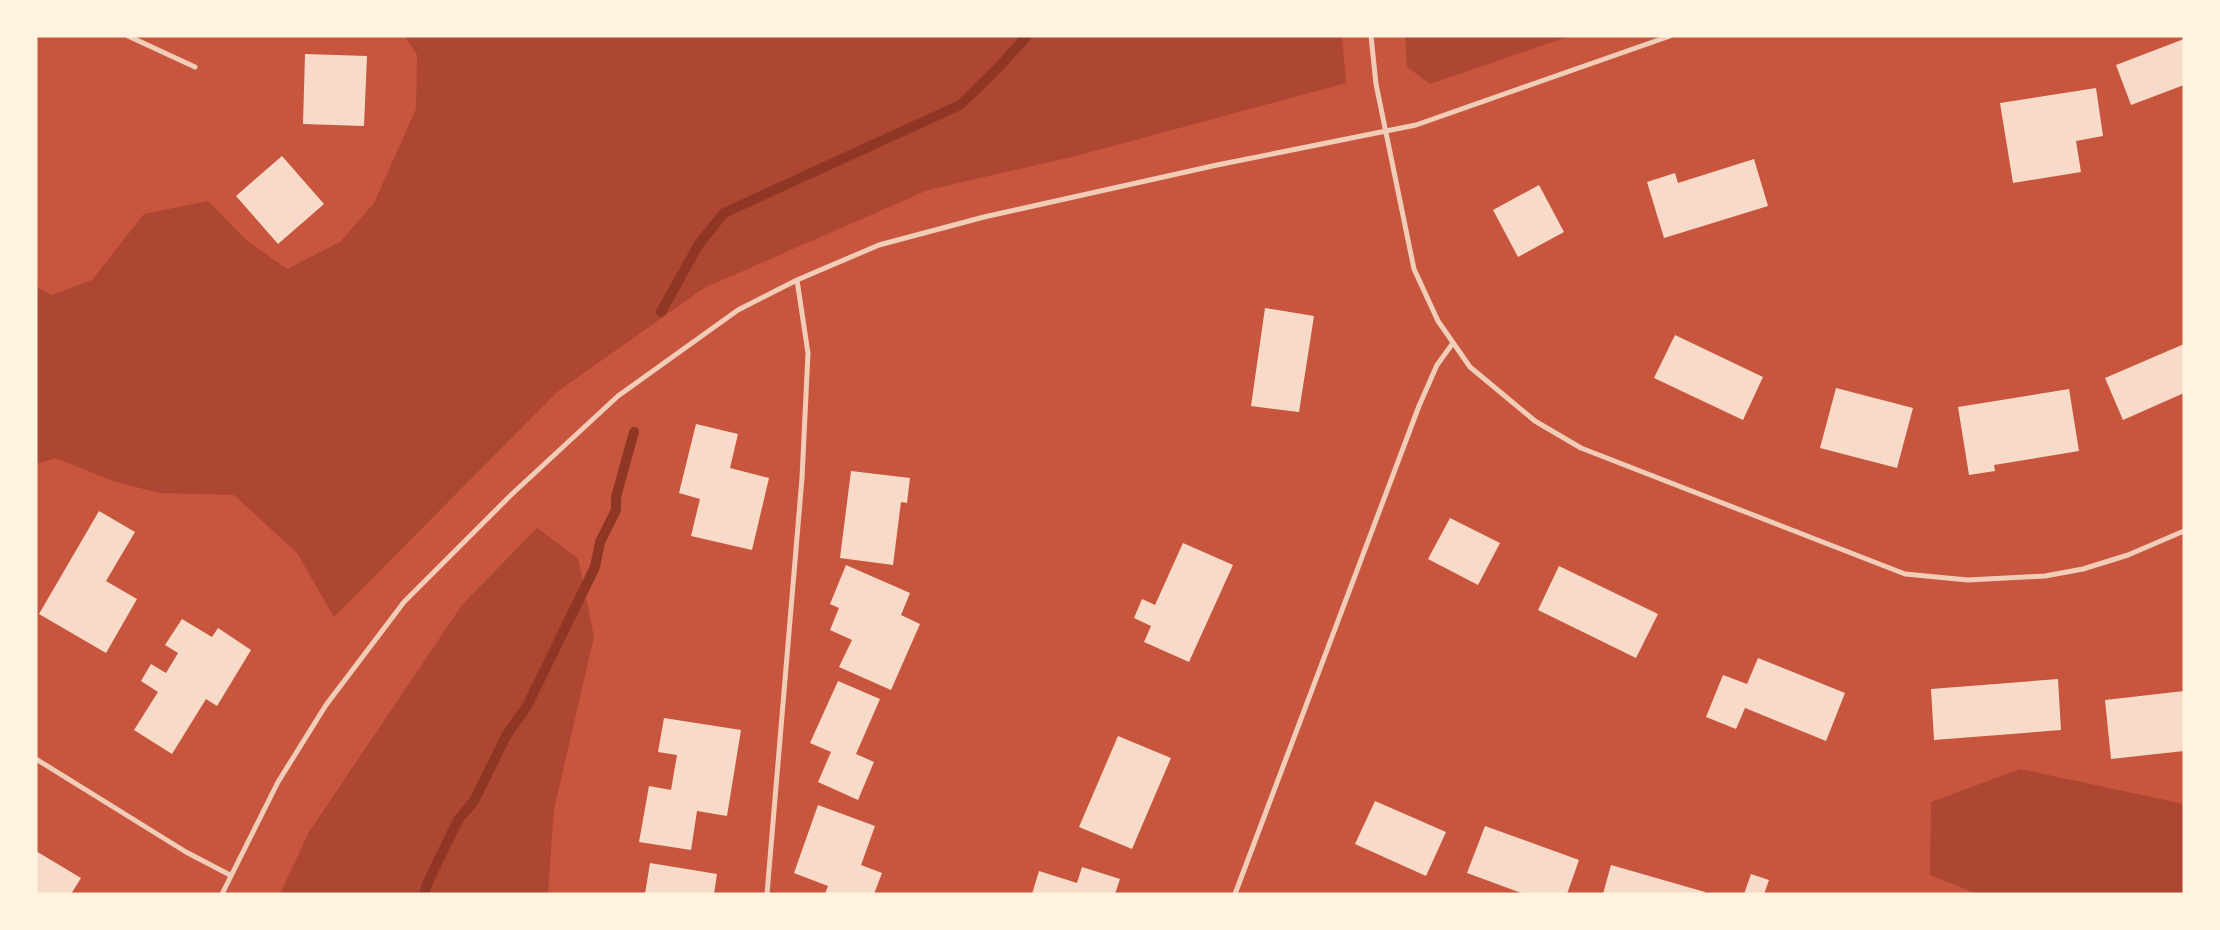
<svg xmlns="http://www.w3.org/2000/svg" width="2220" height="930" font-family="'Public Sans',sans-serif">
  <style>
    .green { fill: #ae4732 }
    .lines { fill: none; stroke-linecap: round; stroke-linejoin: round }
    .stream { stroke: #8f3625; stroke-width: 10 }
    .building { fill: #f7dbc8 }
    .minor { stroke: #f1ccb7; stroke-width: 5 }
  </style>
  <rect width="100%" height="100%" fill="#c8553d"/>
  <path class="green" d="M 405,36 L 1342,36 L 1346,83 L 1076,156 L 928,190 L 704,288 L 557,392 L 334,617 L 297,553 L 234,495 L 159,493 L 113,481 L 56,458 L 36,464 L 36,287 L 52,295 L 92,280 L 144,214 L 208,201 L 246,240 L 287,269 L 340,242 L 374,203 L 416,109 L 417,55 Z
    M 1405,36 L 1570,36 L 1430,84 L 1407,67 Z
    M 537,528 L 578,558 L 594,637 L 554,809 L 548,894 L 280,894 L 309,832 L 462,605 Z
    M 2020,769 L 2184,804 L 2184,894 L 1978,894 L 1930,875 L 1931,802 Z"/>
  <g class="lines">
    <path class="stream" d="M 661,312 L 699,244 L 724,213 L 960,105 L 997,69 L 1027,36
      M 424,894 L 427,884 L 458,820 L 474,801 L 506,736 L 527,706 L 595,567 L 600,542 L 616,510 L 616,497 L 634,432"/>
  </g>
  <path class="building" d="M 2184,39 L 2184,85 L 2131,105 L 2116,65 Z
    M 305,54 L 367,56 L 364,126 L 303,124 Z
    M 2096,88 L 2103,136 L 2076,141 L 2081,172 L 2013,183 L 2000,103 Z
    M 282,156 L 324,204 L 278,244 L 236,196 Z
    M 1754,159 L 1768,206 L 1664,238 L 1647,182 L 1675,173 L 1678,183 Z
    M 1539,185 L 1564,232 L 1518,257 L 1493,210 Z
    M 1265,308 L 1314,316 L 1299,412 L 1251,406 Z
    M 1675,335 L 1763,377 L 1743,420 L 1654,378 Z
    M 2184,344 L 2184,393 L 2123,420 L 2105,378 Z
    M 1836,388 L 1913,408 L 1897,468 L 1820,448 Z
    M 2069,389 L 2079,451 L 1994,465 L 1995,471 L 1969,475 L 1958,407 Z
    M 696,424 L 738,434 L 730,468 L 769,478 L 752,550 L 691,536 L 700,499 L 679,493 Z
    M 851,471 L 910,478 L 907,503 L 901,502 L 893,565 L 840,558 Z
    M 99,511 L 135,532 L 106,581 L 137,599 L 106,653 L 39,614 Z
    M 1450,518 L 1500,543 L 1478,585 L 1428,559 Z
    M 1183,543 L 1233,565 L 1189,662 L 1144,642 L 1151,626 L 1134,618 L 1142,599 L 1155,605 Z
    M 846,565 L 910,593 L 901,615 L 920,624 L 891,690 L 839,667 L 852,640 L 830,630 L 839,608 L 830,604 Z
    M 1559,566 L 1658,614 L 1636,658 L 1538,610 Z
    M 182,619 L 212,637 L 218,628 L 251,650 L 217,706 L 206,699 L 172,754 L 134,730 L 158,692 L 141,681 L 151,664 L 166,673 L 178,653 L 165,645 Z
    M 1758,658 L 1845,693 L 1826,741 L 1745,708 L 1736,729 L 1706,717 L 1723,675 L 1747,684 Z
    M 2058,679 L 2061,730 L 1934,740 L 1931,689 Z
    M 838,681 L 880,699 L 856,754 L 874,762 L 858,800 L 818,782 L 831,752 L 810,743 Z
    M 2184,691 L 2184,751 L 2111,759 L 2105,700 Z
    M 664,718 L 741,730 L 727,816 L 697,811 L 691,850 L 639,842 L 649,786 L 671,790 L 677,755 L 658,752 Z
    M 1118,736 L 1171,758 L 1132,849 L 1079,827 Z
    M 1375,801 L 1446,832 L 1426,876 L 1355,844 Z
    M 818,805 L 875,826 L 861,865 L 882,873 L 874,894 L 825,894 L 828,886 L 794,873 Z
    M 1485,826 L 1579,860 L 1567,894 L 1524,894 L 1467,873 Z
    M 36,851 L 81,878 L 71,894 L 36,894 Z
    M 650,863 L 717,874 L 714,894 L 645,894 Z
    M 1611,865 L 1705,892 L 1705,894 L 1603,894 Z
    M 1082,867 L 1120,879 L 1115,894 L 1032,894 L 1039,871 L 1077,883 Z
    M 1751,874 L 1769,880 L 1764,894 L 1744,894 Z"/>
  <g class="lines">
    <path class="minor" d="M 128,36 L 195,67
      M 1371,36 L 1376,84 L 1414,269 L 1438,321 L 1470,367 L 1535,421 L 1581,448 L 1905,574 L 1968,580 L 2045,576 L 2083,569 L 2128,555 L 2184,531
      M 36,759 L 186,852 L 230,875
      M 222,894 L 278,782 L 326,705 L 404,602 L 512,494 L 618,396 L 738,310 L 797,280 L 879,245 L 984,217 L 1217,165 L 1416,125 L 1670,36
      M 767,894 L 802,478 L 808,353 L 797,280
      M 1235,894 L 1419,406 L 1437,365 L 1453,343"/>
  </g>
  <rect width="2220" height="930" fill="none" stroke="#fff3e0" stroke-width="75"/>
</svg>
